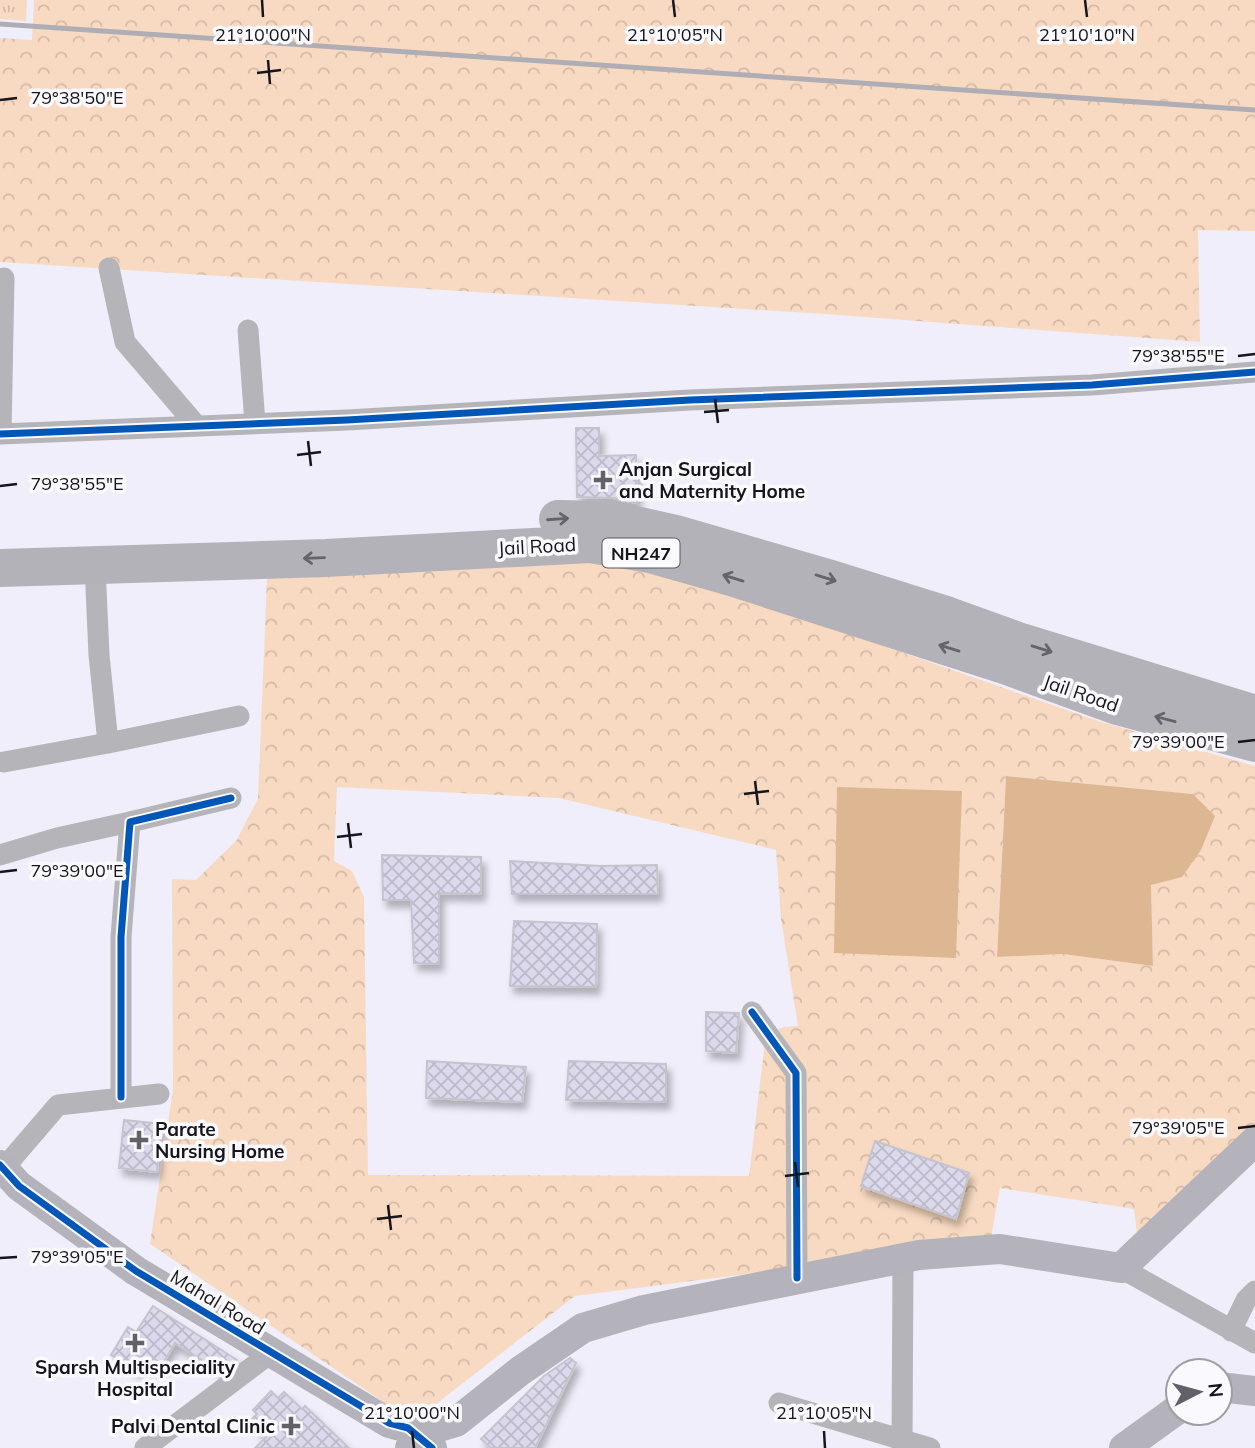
<svg xmlns="http://www.w3.org/2000/svg" width="1255" height="1448" font-family="Mulish,sans-serif">
  <style>
    .grass { fill: url(#grass-tufts) }
    .forest { fill: url(#forest-crowns); fill-rule: evenodd }
    .water { fill: #ddb792 }
    .building { fill: url(#building-cross-hatch); stroke: #c5c4cd; stroke-width: 2; filter: url(#shadow) }
    .lines { fill: none; stroke-linecap: round; stroke-linejoin: round }
    .street { stroke: #b4b4b9; stroke-width: 21 }
    .secondary { stroke: #b4b2ba; stroke-width: 30 }
    .highway { stroke: #b4b2b9; stroke-width: 38 }
    .rail { stroke: #afaeb4; stroke-width: 5 }
    .cycleway-casing { stroke: #faf9fd; stroke-width: 11 }
    .cycleway { stroke: #0057b8; stroke-width: 7 }
    .oneway { stroke: #64646a }
    .ticks { fill: none; stroke: #15151b; stroke-width: 2.5 }
    .poi-dot { fill: #626169; stroke: #faf9fd; stroke-width: 2.5 }
    .labels { text-anchor: middle; dominant-baseline: central; stroke-width: 7; stroke-linejoin: round; paint-order: stroke }
    .shield { fill: #faf9fd; stroke: #5a595f; stroke-width: 2 }
    .shield-label { font-size: 18px; font-weight: bold; fill: #15151b }
    .poi-label { font-size: 19px; font-weight: bold; fill: #15151b; stroke: #faf9fd; text-anchor: start }
    .street-label { font-size: 19px; fill: #15151b; stroke: #faf9fd }
    .ticks-label { font-size: 18px; text-anchor: middle; fill: #15151b; stroke: #faf9fd; stroke-width: 7; stroke-linejoin: round; paint-order: stroke }
  </style>
  <defs>
    <pattern id="grass-tufts" width="24" height="20" patternUnits="userSpaceOnUse" patternTransform="scale(1.75)"><rect width="24" height="20" fill="#f8dac2"/><path d="M3 7l-1-3M5 7V3M7 7l1-3M15 17l-1-3M17 17v-4M19 17l1-3" fill="none" stroke="#d4baa6"/></pattern>
    <pattern id="forest-crowns" width="20" height="18" patternUnits="userSpaceOnUse" patternTransform="scale(1.75)"><rect width="20" height="18" fill="#f8dac2"/><path d="M2 6a3 3 0 1 1 6 0M12 15a3 3 0 1 1 6 0" fill="none" stroke="#d4baa6"/></pattern>
    <pattern id="building-cross-hatch" width="8" height="8" patternUnits="userSpaceOnUse" patternTransform="scale(1.75)"><rect width="8" height="8" fill="#dcd9ec"/><path d="M0 0l8 8M0 8l8-8" fill="none" stroke="#bcb9ca"/></pattern>
    <filter id="shadow"><feDropShadow dx="4" dy="7" stdDeviation="3.5" flood-color="#0004"/></filter>
  </defs>
  <rect width="100%" height="100%" fill="#f0eefa"/>
  <path class="grass" d="M 0,0 L 27,0 L 26,21 L 0,19 Z"/>
  <path class="forest" d="M 34,0 L 1255,0 L 1255,231 L 1198,230 L 1200,342 L 825,314 L 0,262 L 0,38 L 32,40 Z
    M 627,561 L 861,638 L 1098,721 L 1255,766 L 1255,1129 L 1138,1242 L 1134,1209 L 1000,1188 L 990,1243 L 575,1296 L 413,1422 L 150,1244 L 173,1089 L 172,879 L 196,880 L 236,841 L 258,799 L 267,578 ZM 1006,776 L 1193,794 L 1151,885 L 1153,966 L 1063,954 L 997,957 ZM 337,787 L 559,798 L 776,850 L 781,919 L 798,1026 L 784,1027 L 766,1033 L 749,1176 L 368,1175 L 364,897 L 352,871 L 334,861 Z"/>
  <path class="water" d="M 1006,776 L 1193,794 L 1215,816 L 1201,850 L 1182,877 L 1151,885 L 1153,966 L 1063,954 L 997,957 Z
    M 837,787 L 962,791 L 956,958 L 834,953 Z"/>
  <path class="building" d="M 576,428 L 599,428 L 599,456 L 636,455 L 637,503 L 613,498 L 577,497 Z
    M 382,855 L 481,857 L 481,894 L 439,893 L 439,964 L 414,963 L 411,900 L 383,900 Z
    M 510,861 L 601,866 L 657,865 L 658,894 L 512,894 Z
    M 514,921 L 597,924 L 596,987 L 510,986 Z
    M 706,1012 L 739,1013 L 736,1053 L 706,1051 Z
    M 427,1061 L 526,1067 L 522,1102 L 426,1098 Z
    M 569,1061 L 666,1064 L 666,1102 L 566,1100 Z
    M 124,1120 L 162,1124 L 157,1172 L 119,1168 Z
    M 875,1141 L 969,1173 L 956,1219 L 861,1186 Z
    M 153,1306 L 237,1360 L 235,1364 L 222,1373 L 175,1343 L 159,1370 L 144,1360 L 137,1371 L 111,1355 L 128,1327 L 136,1332 Z
    M 570,1358 L 576,1363 L 535,1448 L 491,1448 L 481,1439 L 544,1376 Z
    M 271,1391 L 278,1398 L 284,1392 L 302,1409 L 305,1406 L 349,1448 L 255,1448 L 266,1437 L 250,1421 L 257,1414 L 253,1410 Z"/>
  <g class="lines">
    <path class="street" d="M 109,268 L 125,342 L 196,425
      M 248,330 L 255,423
      M 0,434 L 347,420 L 690,400 L 1092,385 L 1255,372
      M 1,434 L 4,278
      M 95,566 L 99,655 L 108,743 L 239,716
      M 4,762 L 108,743
      M 0,855 L 57,838 L 130,822
      M 752,1012 L 796,1073 L 797,1278
      M 121,1097 L 121,937 L 130,822 L 231,798
      M 4,1168 L 58,1105 L 159,1094
      M 1121,1268 L 1255,1343
      M 1231,1331 L 1246,1300 L 1255,1291
      M 779,1403 L 930,1448
      M 145,1448 L 272,1352
      M 902,1448 L 903,1258"/>
    <path class="secondary" d="M 0,1165 L 19,1186 L 136,1271 L 389,1423 L 408,1428 L 432,1448
      M 1220,1387 L 1255,1391
      M 410,1448 L 436,1428 L 456,1422 L 520,1371 L 583,1328 L 644,1310 L 919,1255 L 1000,1249 L 1121,1268 L 1255,1141
      M 1124,1448 L 1178,1409"/>
    <path class="highway" d="M 558,519 L 613,520 L 676,534 L 831,579 L 949,616 L 1021,642 L 1255,714
      M 0,568 L 326,558 L 590,544 L 650,554 L 731,577 L 1007,666 L 1117,706 L 1255,743"/>
    <path class="rail" d="M 0,24 L 1255,110"/>
    <g class="cycleway-casing">
      <path id="cycleway" d="M 0,434 L 347,420 L 690,400 L 1092,385 L 1255,372
        M 752,1012 L 796,1073 L 797,1278
        M 121,1097 L 121,937 L 130,822 L 231,798
        M 0,1165 L 19,1186 L 136,1271 L 389,1423 L 408,1428 L 432,1448"/>
    </g>
    <use href="#cycleway" class="cycleway"/>
  </g>
  <defs><path id="oneway-shaft" d="M-6 0H5M1.5-3L5.5 0L1.5 3" fill="none" stroke-width="1.6" stroke-linecap="round" stroke-linejoin="round" transform="scale(1.75)"/></defs>
  <g class="oneway">
    <use href="#oneway-shaft" transform="translate(558 519) rotate(-4)"/>
    <use href="#oneway-shaft" transform="translate(314 558) rotate(178)"/>
    <use href="#oneway-shaft" transform="translate(733 578) rotate(-163)"/>
    <use href="#oneway-shaft" transform="translate(826 578) rotate(17)"/>
    <use href="#oneway-shaft" transform="translate(949 648) rotate(-163)"/>
    <use href="#oneway-shaft" transform="translate(1042 649) rotate(17)"/>
    <use href="#oneway-shaft" transform="translate(1165 719) rotate(-165)"/>
  </g>
  <path class="ticks" d="M 262,0 L 263,17M 673,0 L 675,17M 1085,0 L 1087,17M 268,60 L 270,84M 257,73 L 281,70M 0,100 L 17,98M 1238,356 L 1255,354M 715,399 L 718,423M 704,412 L 729,410M 308,441 L 311,466M 297,455 L 321,452M 0,486 L 17,484M 1238,742 L 1255,740M 755,781 L 758,805M 744,794 L 769,791M 348,823 L 351,848M 337,837 L 362,834M 0,872 L 17,870M 1238,1128 L 1255,1126M 795,1162 L 798,1187M 785,1176 L 809,1173M 388,1205 L 391,1230M 377,1219 L 402,1216M 0,1258 L 17,1257M 412,1431 L 414,1448M 824,1431 L 825,1448"/>
  <g class="poi-dot">
    <path d="M599.5 469.5h7v7h7v7h-7v7h-7v-7h-7v-7h7z"/>
    <path d="M135.5 1129.5h7v7h7v7h-7v7h-7v-7h-7v-7h7z"/>
    <path d="M131.5 1332.5h7v7h7v7h-7v7h-7v-7h-7v-7h7z"/>
    <path d="M287.5 1415.5h7v7h7v7h-7v7h-7v-7h-7v-7h7z"/>
  </g>
  <g class="labels">
    <rect class="shield" x="602.5" y="538.5" width="77" height="29" rx="5"/>
    <g class="shield-label">
      <text x="641" y="553">NH247</text>
    </g>
    <g class="poi-label">
      <text x="619" y="469">Anjan Surgical<tspan x="619" dy="22">and Maternity Home</tspan></text>
      <text x="155" y="1129">Parate<tspan x="155" dy="22">Nursing Home</tspan></text>
      <text x="135" y="1367" text-anchor="middle">Sparsh Multispeciality<tspan x="135" dy="22">Hospital</tspan></text>
      <text x="275" y="1426" text-anchor="end">Palvi Dental Clinic</text>
    </g>
    <g class="street-label">
      <text transform="translate(537 546) rotate(-3)">Jail Road</text>
      <text transform="translate(1081 693) rotate(19)">Jail Road</text>
      <text transform="translate(218 1302) rotate(31)">Mahal Road</text>
    </g>
  </g>
  <g class="ticks-label">
    <text x="263" y="41">21°10'00"N</text>
    <text x="675" y="41">21°10'05"N</text>
    <text x="1087" y="41">21°10'10"N</text>
    <text x="77" y="104">79°38'50"E</text>
    <text x="1178" y="362">79°38'55"E</text>
    <text x="77" y="490">79°38'55"E</text>
    <text x="1178" y="748">79°39'00"E</text>
    <text x="77" y="877">79°39'00"E</text>
    <text x="1178" y="1134">79°39'05"E</text>
    <text x="77" y="1263">79°39'05"E</text>
    <text x="412" y="1419">21°10'00"N</text>
    <text x="824" y="1419">21°10'05"N</text>
  </g>
  <g transform="translate(1199 1392) rotate(84)"><circle r="33" fill="#faf9fd" stroke="#9e9ea3" stroke-width="2"/>
  <path d="M0-5L12 26L0 18L-12 26Z" fill="#626169"/>
  <text y="-10" font-size="19" font-weight="bold" text-anchor="middle" fill="#15151b">N</text>
  </g>
</svg>
